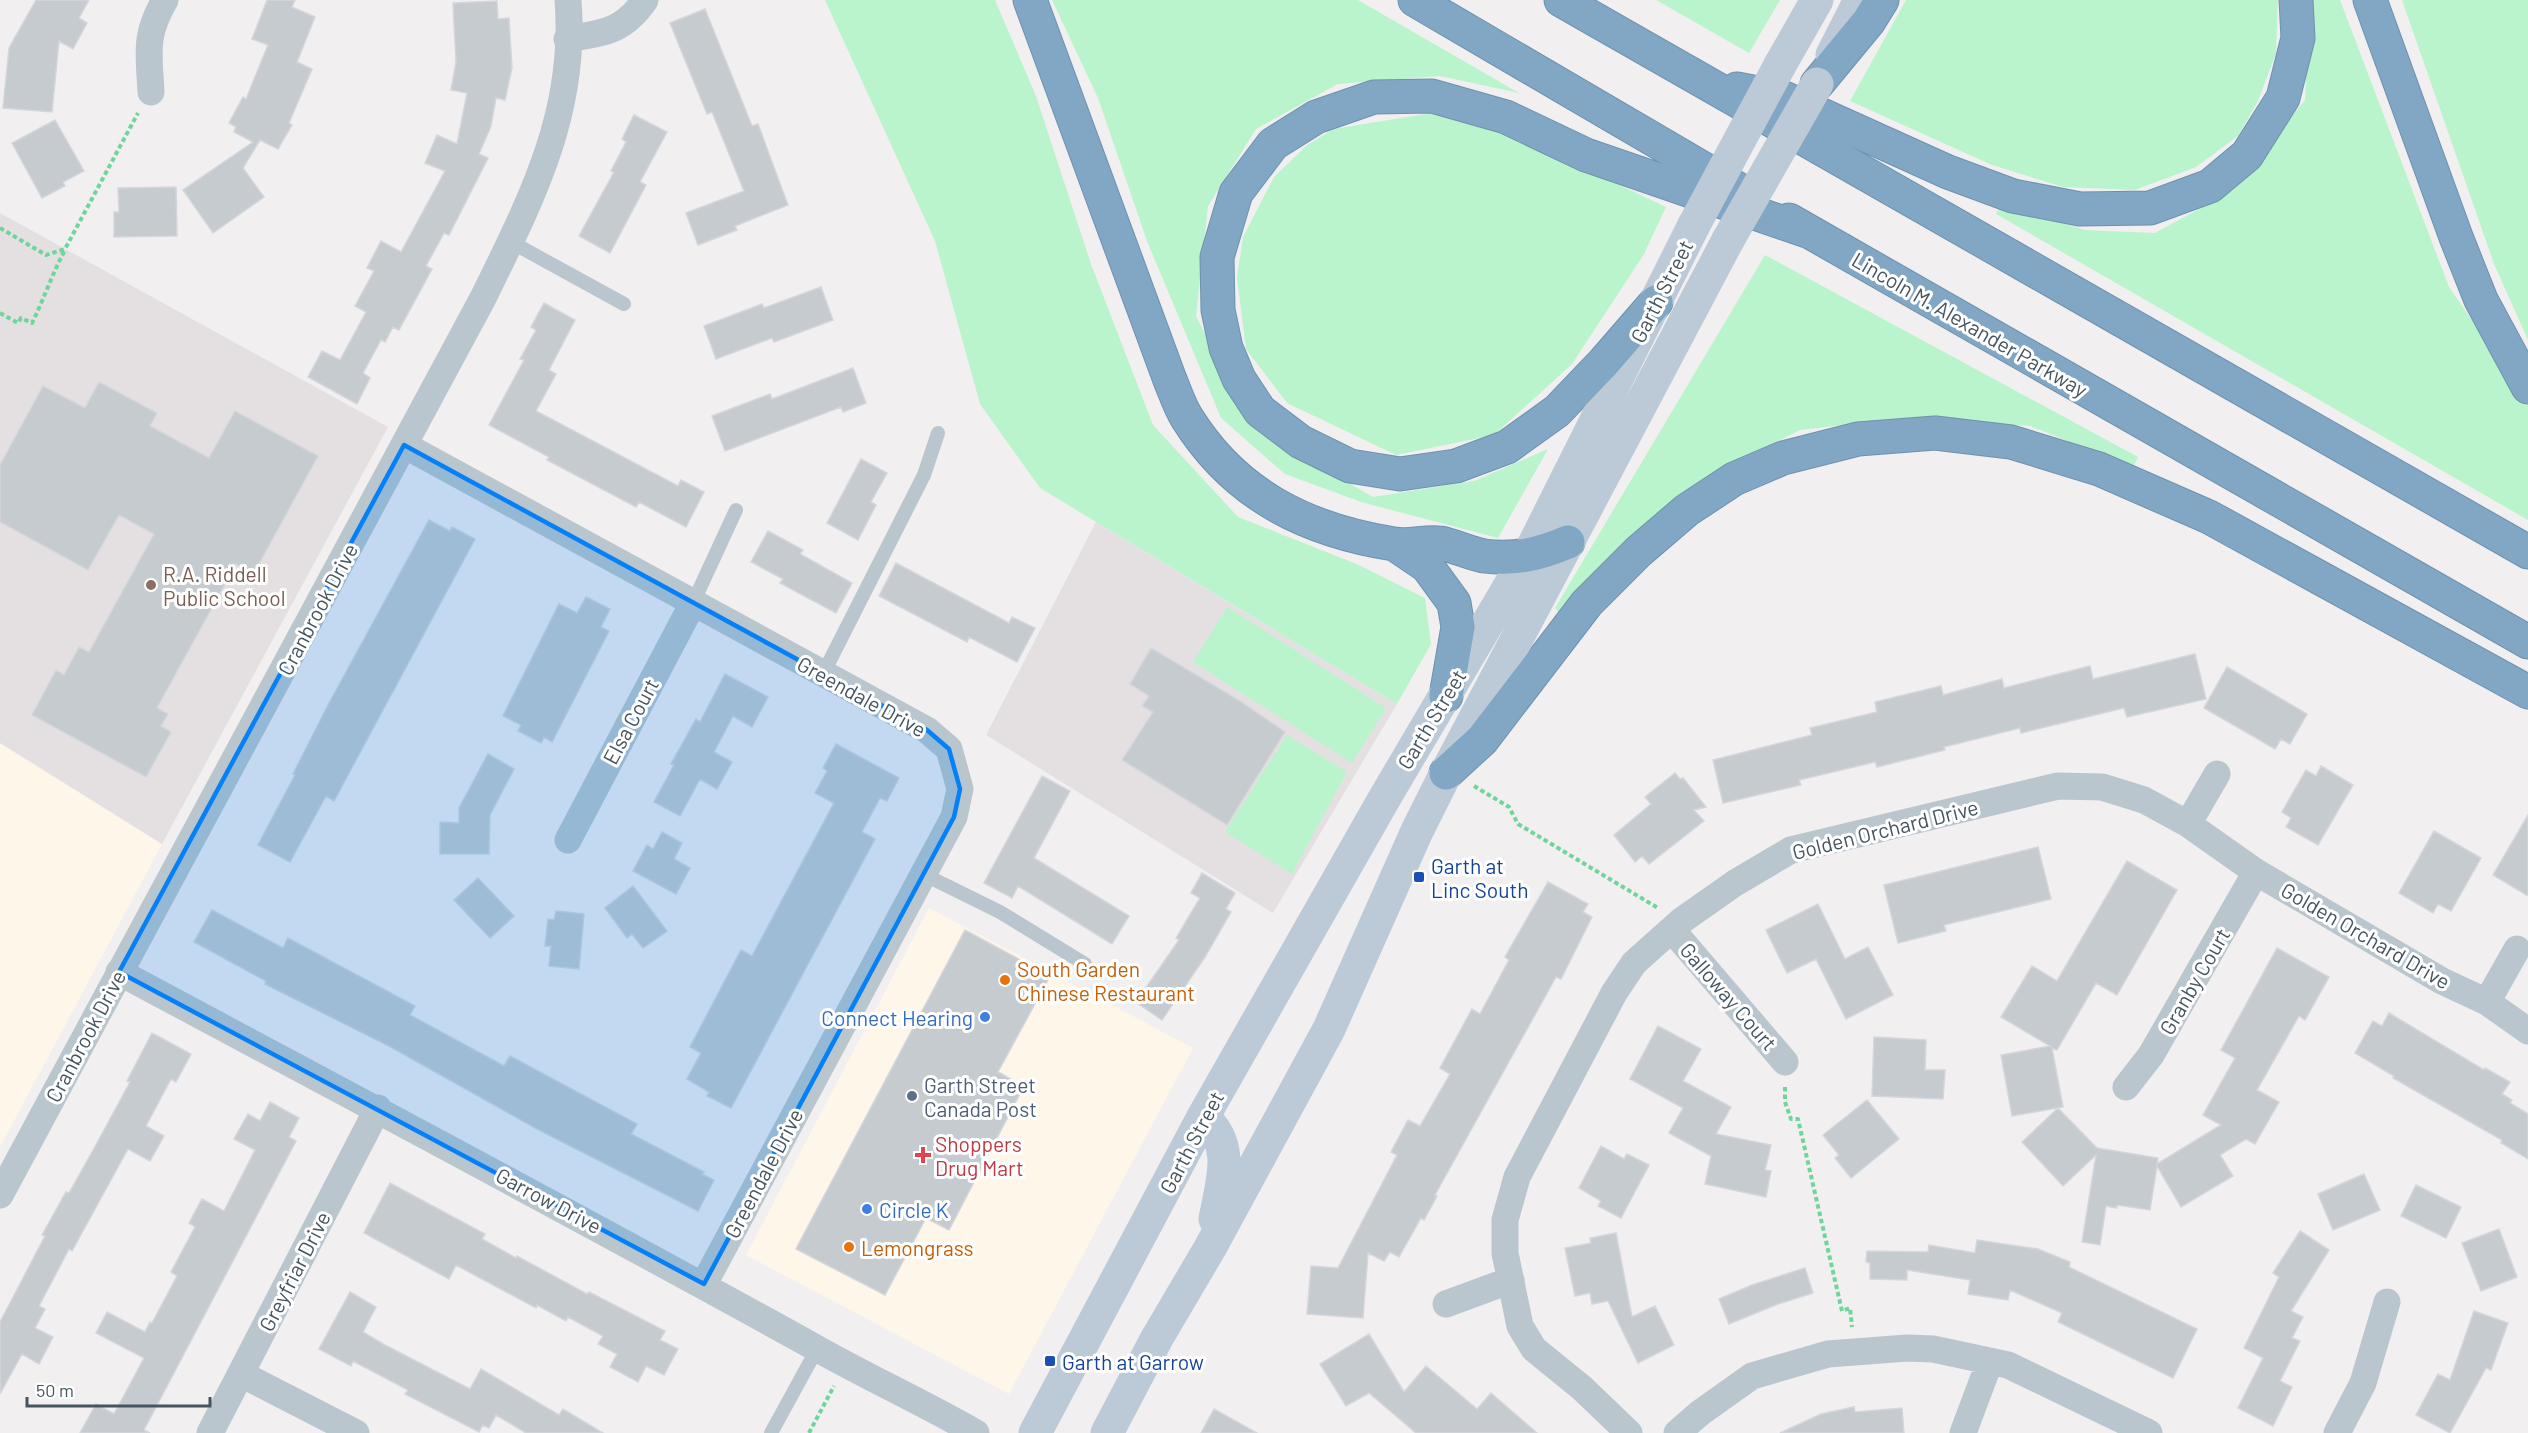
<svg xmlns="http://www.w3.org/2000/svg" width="2528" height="1433" font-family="Barlow,sans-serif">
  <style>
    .commercial { fill: #fef6e8 }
    .education { fill: #e4e0e2 }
    .green { fill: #baf4cc }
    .building { fill: #c6cbd0; stroke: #d3d6dc; stroke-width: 1.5 }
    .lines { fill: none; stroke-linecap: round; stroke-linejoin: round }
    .highway-casing { stroke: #6d92af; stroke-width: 35 }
    .path { stroke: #6ed69b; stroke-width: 4; stroke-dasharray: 4.5 3; stroke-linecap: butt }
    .lane { stroke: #b9c6ce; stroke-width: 14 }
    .street { stroke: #b9c6ce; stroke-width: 27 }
    .secondary { stroke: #bbcad6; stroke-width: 33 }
    .highway { stroke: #82a7c4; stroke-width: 33 }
    .secondary-bridge { stroke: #bbcad6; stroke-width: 33 }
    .marked { fill: #0680f6; fill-opacity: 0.2; stroke: #0680f6; stroke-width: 4.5; stroke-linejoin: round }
    .education-dot { fill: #8d6e63; stroke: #fff; stroke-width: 2 }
    .transit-dot { fill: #1a4fb4; stroke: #fff; stroke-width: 2 }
    .food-dot { fill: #e8710a; stroke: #fff; stroke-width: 2 }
    .shop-dot { fill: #3f7fe0; stroke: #fff; stroke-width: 2 }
    .service-dot { fill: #5c6f8a; stroke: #fff; stroke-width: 2 }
    .health-dot { fill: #e0444e; stroke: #fff; stroke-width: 2 }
    .labels { text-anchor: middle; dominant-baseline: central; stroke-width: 6; stroke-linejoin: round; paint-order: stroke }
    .street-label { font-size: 21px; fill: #45555f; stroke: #fff }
    .education-label { font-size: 21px; fill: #785e54; stroke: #fff; text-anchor: start }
    .transit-label { font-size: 21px; fill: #164399; stroke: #fff; text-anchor: start }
    .food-label { font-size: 21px; fill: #c56008; stroke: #fff; text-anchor: start }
    .shop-label { font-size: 21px; fill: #366cbe; stroke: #fff; text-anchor: end }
    .service-label { font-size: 21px; fill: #4e5e75; stroke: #fff; text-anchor: start }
    .health-label { font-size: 21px; fill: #be3a42; stroke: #fff; text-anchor: start }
  </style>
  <rect width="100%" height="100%" fill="#f2eff0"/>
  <path class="commercial" d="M 0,743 L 162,844 L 0,1147 Z
    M 929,908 L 1193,1048 L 1009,1394 L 746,1255 Z"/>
  <path class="education" d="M 0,213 L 388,427 L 162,844 L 0,743 Z
    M 1096,522 L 1397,704 L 1273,913 L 986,735 Z"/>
  <path class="green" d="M 825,0 L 995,0 L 1036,96 L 1091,264 L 1153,425 L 1238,517 L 1359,565 L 1425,598 L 1431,644 L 1397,704 L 1040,488 L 980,404 L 935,241 Z
    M 1052,0 L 1358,0 L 1519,93 L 1440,76 L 1338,84 L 1256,129 L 1208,206 L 1196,316 L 1253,427 L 1373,497 L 1474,481 L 1548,449 L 1498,538 L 1361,502 L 1285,474 L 1221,418 L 1147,241 L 1098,98 Z
    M 1656,0 L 1780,0 L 1749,53 Z
    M 1906,0 L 2278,0 L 2276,53 L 2258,101 L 2238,136 L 2196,167 L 2135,190 L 2063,187 L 1992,165 L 1850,101 Z
    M 2310,0 L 2340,0 L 2449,287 L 2528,402 L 2528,520 L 1996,214 L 2001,203 L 2085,230 L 2155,233 L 2232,191 L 2305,100 Z
    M 2402,0 L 2528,0 L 2528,340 L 2494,264 Z
    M 1432,113 L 1518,137 L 1666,207 L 1644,254 L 1572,364 L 1494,435 L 1396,455 L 1287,403 L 1246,349 L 1237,278 L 1243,237 L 1274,177 L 1306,146 L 1333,129 Z
    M 1765,255 L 2138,457 L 2133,467 L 2030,426 L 1903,418 L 1800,430 L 1711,474 L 1624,544 L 1562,616 L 1555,608 Z
    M 1227,607 L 1386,708 L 1352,763 L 1193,662 Z
    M 1287,735 L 1347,772 L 1292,874 L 1225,832 Z"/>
  <path class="building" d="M 36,0 L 89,0 L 79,18 L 87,23 L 73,49 L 59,41 L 52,112 L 3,108 L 9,48 Z
    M 267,0 L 295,0 L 292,7 L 315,17 L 297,62 L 312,69 L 289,123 L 292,125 L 278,149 L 260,140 L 243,168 L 264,197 L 213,233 L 183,190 L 253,142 L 234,132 L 236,127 L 229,123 L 243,97 L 246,99 L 268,45 L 252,39 Z
    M 497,1 L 498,19 L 509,18 L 512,68 L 505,100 L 496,98 L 491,126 L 479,154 L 488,158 L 449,235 L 444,233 L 426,266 L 432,269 L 399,330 L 393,327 L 385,342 L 381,340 L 363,373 L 370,378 L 357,404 L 308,377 L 322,351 L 340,360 L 366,312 L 355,306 L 374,271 L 367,268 L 381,241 L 401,252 L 445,171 L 425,163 L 437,135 L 457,144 L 467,93 L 451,90 L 456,62 L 453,3 Z
    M 705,9 L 752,126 L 758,124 L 788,205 L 735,226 L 737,230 L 698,245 L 686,213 L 744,191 L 712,112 L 707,114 L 670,23 Z
    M 634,115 L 667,132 L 640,182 L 646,185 L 610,253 L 579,236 L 614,172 L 611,171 L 626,142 L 622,139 Z
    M 55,120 L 84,171 L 63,182 L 65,186 L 42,198 L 12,143 Z
    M 176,187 L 177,236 L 114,237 L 114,212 L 119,212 L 118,188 Z
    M 821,287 L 833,320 L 774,342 L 772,338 L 716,359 L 704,326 L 762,304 L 764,308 Z
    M 544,303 L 575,320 L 549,370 L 556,374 L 536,411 L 678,486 L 681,480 L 704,492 L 686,527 L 639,502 L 636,507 L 547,460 L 549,457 L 489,425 L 524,360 L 520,359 L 536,330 L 531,327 Z
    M 853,368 L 866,403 L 843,412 L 841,407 L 725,451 L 712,416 L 770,394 L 772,399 Z
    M 99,382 L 157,413 L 150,426 L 209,458 L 235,411 L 318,456 L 254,573 L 236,564 L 157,708 L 168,714 L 161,726 L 171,732 L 146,777 L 32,715 L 56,670 L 64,675 L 79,647 L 89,652 L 154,534 L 119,515 L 88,570 L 0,522 L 0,465 L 43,386 L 85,408 Z
    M 861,459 L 887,473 L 871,502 L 876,505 L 858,540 L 827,523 Z
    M 429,520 L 450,531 L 452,527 L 475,539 L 334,801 L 326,796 L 290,862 L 258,845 L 295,775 L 293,774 L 328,705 Z
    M 768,531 L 803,550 L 800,554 L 852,583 L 836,613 L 780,583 L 783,579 L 751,562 Z
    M 896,563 L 1009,623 L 1012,617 L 1035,628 L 1017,662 L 969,637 L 967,642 L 879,596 Z
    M 586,597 L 610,609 L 601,627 L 609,631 L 552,742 L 544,737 L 541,743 L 518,731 L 521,725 L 503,716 L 559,604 L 577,613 Z
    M 1151,648 L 1240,701 L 1285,732 L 1227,825 L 1122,760 L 1153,712 L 1142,706 L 1149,696 L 1130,684 Z
    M 2195,654 L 2206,699 L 2127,717 L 2124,708 L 2021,733 L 2020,728 L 1944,747 L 1945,750 L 1877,767 L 1875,762 L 1799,780 L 1801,785 L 1723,803 L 1713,760 L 1812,735 L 1810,728 L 1877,712 L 1875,702 L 1941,686 L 1943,695 L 2002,679 L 2004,688 L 2090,666 L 2093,679 Z
    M 2227,667 L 2307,714 L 2290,744 L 2281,739 L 2275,749 L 2204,708 Z
    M 725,674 L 768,697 L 752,727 L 733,716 L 714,752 L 732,762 L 717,789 L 700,779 L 680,816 L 654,802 L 674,765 L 671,764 L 696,719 L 700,722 Z
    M 836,744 L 899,778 L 887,801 L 880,798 L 862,832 L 875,839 L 731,1108 L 707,1096 L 709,1092 L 687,1079 L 701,1053 L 690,1047 L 741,950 L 752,956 L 834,803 L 815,793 L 827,771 L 823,768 Z
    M 488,754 L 514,769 L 490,815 L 489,854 L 440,854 L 440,822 L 459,823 L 459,808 Z
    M 2321,766 L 2353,785 L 2318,845 L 2286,827 L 2291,818 L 2282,812 L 2306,770 L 2316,776 Z
    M 1675,773 L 1680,779 L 1683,778 L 1706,807 L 1694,810 L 1704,821 L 1649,864 L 1642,856 L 1635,862 L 1614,835 L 1651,804 L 1645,797 Z
    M 1042,776 L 1070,791 L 1034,858 L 1129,916 L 1112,944 L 1018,886 L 1012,898 L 984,883 Z
    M 2528,815 L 2528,896 L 2493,875 Z
    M 2434,831 L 2481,858 L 2451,911 L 2438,904 L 2433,913 L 2399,893 Z
    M 662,832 L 682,843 L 674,859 L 690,868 L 676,894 L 633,871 L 647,845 L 653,849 Z
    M 2038,847 L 2051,899 L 1944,925 L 1946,931 L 1898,943 L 1884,885 Z
    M 2127,861 L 2177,890 L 2117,995 L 2096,983 L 2057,1050 L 2052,1048 L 2063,1107 L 2012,1116 L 2001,1055 L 2050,1046 L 2001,1017 L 2032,966 L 2057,981 Z
    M 1202,873 L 1235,893 L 1226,909 L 1231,912 L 1205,957 L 1162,1020 L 1136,1002 L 1179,940 L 1176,938 L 1200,898 L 1191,893 Z
    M 478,878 L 514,916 L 490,938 L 454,900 Z
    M 1548,882 L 1588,904 L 1583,912 L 1592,917 L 1561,979 L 1556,977 L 1435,1195 L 1437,1196 L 1424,1220 L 1421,1218 L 1399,1257 L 1390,1252 L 1384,1261 L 1368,1253 L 1363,1318 L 1307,1314 L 1311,1266 L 1338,1268 L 1397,1155 L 1391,1152 L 1408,1120 L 1420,1126 L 1450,1074 L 1440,1068 L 1472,1009 L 1480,1014 L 1509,960 L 1505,957 Z
    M 633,886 L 667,931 L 643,948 L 632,934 L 627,938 L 605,908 Z
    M 1818,904 L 1845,959 L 1868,947 L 1893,995 L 1846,1019 L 1816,959 L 1787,973 L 1766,930 Z
    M 212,910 L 283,948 L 288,938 L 415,1006 L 410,1015 L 504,1066 L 510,1056 L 637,1124 L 631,1134 L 704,1172 L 702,1174 L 714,1180 L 698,1211 L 537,1129 L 389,1046 L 265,984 L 266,981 L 194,942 Z
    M 556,911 L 584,914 L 579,969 L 549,966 L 551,946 L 545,946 L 548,919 L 554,920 Z
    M 965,930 L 1050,976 L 998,1072 L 1024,1086 L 949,1230 L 926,1218 L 885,1295 L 796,1249 Z
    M 2277,948 L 2329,977 L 2305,1020 L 2299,1016 L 2257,1090 L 2279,1102 L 2255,1144 L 2246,1139 L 2220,1155 L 2233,1176 L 2181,1207 L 2157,1166 L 2150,1210 L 2117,1205 L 2117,1208 L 2106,1206 L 2100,1245 L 2082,1242 L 2096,1155 L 2063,1186 L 2022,1142 L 2058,1108 L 2097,1148 L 2158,1158 L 2157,1164 L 2221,1125 L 2203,1115 L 2235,1058 L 2221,1050 Z
    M 2389,1013 L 2484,1070 L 2485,1068 L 2510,1082 L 2502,1094 L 2512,1100 L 2510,1103 L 2528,1114 L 2528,1159 L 2501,1143 L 2502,1140 L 2393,1078 L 2394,1076 L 2355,1053 L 2373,1021 L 2382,1026 Z
    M 1658,1026 L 1701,1049 L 1683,1081 L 1731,1107 L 1716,1134 L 1771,1145 L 1765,1170 L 1771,1171 L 1766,1197 L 1705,1184 L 1711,1156 L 1669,1133 L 1683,1108 L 1630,1079 Z
    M 152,1033 L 191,1054 L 176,1082 L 171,1079 L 146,1126 L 164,1136 L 150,1161 L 128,1149 L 72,1251 L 69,1249 L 39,1306 L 45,1309 L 35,1328 L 53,1337 L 39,1364 L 22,1354 L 0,1394 L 0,1322 L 45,1236 L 42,1235 L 66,1192 L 69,1193 L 97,1143 L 130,1082 L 127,1081 Z
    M 1874,1037 L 1926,1040 L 1925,1070 L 1945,1070 L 1943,1099 L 1872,1096 Z
    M 1867,1100 L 1899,1139 L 1851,1178 L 1835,1158 L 1839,1155 L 1823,1135 Z
    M 270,1102 L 299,1118 L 289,1137 L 296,1141 L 144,1430 L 150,1433 L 80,1433 L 96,1404 L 114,1414 L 144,1358 L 96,1333 L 107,1312 L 145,1332 L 150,1322 L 152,1323 L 177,1276 L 171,1272 L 195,1227 L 189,1223 L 202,1199 L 224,1211 L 255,1150 L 234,1139 L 248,1114 L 260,1121 Z
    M 1601,1146 L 1624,1159 L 1627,1154 L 1649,1165 L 1621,1218 L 1598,1206 L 1601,1201 L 1579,1188 Z
    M 2364,1174 L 2380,1210 L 2333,1230 L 2318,1194 Z
    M 390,1183 L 485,1234 L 482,1239 L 516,1258 L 517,1256 L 587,1294 L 589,1292 L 665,1331 L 660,1340 L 678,1349 L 664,1375 L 646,1366 L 638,1382 L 610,1367 L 617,1354 L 598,1344 L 603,1336 L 568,1317 L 566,1321 L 537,1305 L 536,1308 L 456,1265 L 449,1279 L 364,1233 Z
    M 2416,1185 L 2461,1207 L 2446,1238 L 2401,1216 Z
    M 2499,1229 L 2517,1277 L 2481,1291 L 2462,1243 Z
    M 2300,1231 L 2329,1250 L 2291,1311 L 2303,1317 L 2292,1338 L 2300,1341 L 2280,1381 L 2292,1387 L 2273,1426 L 2238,1408 L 2263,1358 L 2244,1348 L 2279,1277 L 2273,1273 Z
    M 1616,1233 L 1632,1317 L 1655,1306 L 1674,1345 L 1638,1363 L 1608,1301 L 1592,1304 L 1590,1293 L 1575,1296 L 1565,1248 L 1591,1243 L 1590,1238 Z
    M 1977,1240 L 2038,1249 L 2070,1262 L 2069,1267 L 2197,1329 L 2173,1378 L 2058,1322 L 2062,1313 L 2010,1290 L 2008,1300 L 1968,1294 L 1970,1280 L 1907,1270 L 1907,1280 L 1870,1279 L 1870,1263 L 1866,1262 L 1867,1251 L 1928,1252 L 1929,1245 L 1975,1253 Z
    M 1805,1268 L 1813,1293 L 1778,1304 L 1729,1324 L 1719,1299 L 1752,1285 Z
    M 350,1292 L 376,1307 L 363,1332 L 383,1344 L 470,1389 L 481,1369 L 559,1415 L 563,1409 L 603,1433 L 526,1433 L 496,1415 L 489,1428 L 483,1425 L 479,1432 L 405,1394 L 408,1390 L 353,1361 L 351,1366 L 319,1349 Z
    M 2474,1311 L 2508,1323 L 2491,1370 L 2486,1368 L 2450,1433 L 2416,1415 L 2438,1374 L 2450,1380 Z
    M 1369,1334 L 1404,1392 L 1426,1366 L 1477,1409 L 1491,1393 L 1537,1433 L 1416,1433 L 1369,1393 L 1346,1406 L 1320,1364 Z
    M 1854,1407 L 1855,1412 L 1902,1408 L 1904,1433 L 1780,1433 L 1821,1414 Z
    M 1214,1409 L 1257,1433 L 1201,1433 Z"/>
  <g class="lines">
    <g class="highway-casing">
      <path id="highway" d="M 1030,0 L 1170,380 C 1175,392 1180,407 1187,418 C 1235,495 1306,530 1394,544 C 1409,547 1425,541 1440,543 C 1455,546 1469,553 1484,556 C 1515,560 1540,554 1568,542
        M 1415,0 L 1745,193
        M 1561,0 L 2528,552
        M 2370,0 L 2456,237 L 2481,300 L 2528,387
        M 1817,84 L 1869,21 L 1882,0
        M 1737,89 L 1784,98 L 1948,172 L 2013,196 L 2080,209 L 2150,208 L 2210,186 L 2247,155 L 2283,98 L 2298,38 L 2296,0
        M 1789,220 L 2528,642
        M 1656,302 L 1604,362 L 1557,411 L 1507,447 L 1456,466 L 1400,474 L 1350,466 L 1301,442 L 1260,411 L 1239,379 L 1226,348 L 1218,310 L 1217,257 L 1236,193 L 1273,144 L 1316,117 L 1374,97 L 1432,96 L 1506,117 L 1586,155 L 1807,231
        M 1396,545 L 1427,566 L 1454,603 L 1458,627 L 1446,696
        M 1446,773 L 1482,740 L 1587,603 L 1638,552 L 1687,510 L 1734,479 L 1783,458 L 1858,439 L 1935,433 L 2011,442 L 2099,469 L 2209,517 L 2528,692"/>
    </g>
    <path class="path" d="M 0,228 L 46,255 L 65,249 L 138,113
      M 0,313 L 18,323 L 21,318 L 32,323 C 44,299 52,274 65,250
      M 1474,786 L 1509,807 L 1518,824 L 1658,908
      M 1785,1087 L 1785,1102 L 1791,1119 L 1798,1119 L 1842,1311 L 1850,1308 L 1852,1327
      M 809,1433 L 834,1386"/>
    <path class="lane" d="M 511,242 L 624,304
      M 693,603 L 736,510
      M 823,674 L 924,475 L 938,433
      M 923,874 L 1000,912 L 1085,964
      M 771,1433 L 817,1349"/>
    <path class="street" d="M 567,39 C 603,33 623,32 645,0
      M 151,92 C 149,53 144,36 165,0
      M 404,445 L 927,730 L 949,749 L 960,789 L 954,817 L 704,1284
      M 2188,824 L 2217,774
      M 568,840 L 693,603
      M 1673,931 L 1785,1062
      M 119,972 C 352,1097 585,1220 816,1348 C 869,1378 924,1403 976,1433
      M 2487,1002 L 2517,949
      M 2126,1087 L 2151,1055 L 2256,872
      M 0,1195 L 483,298 C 531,200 577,113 568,0
      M 1446,1304 L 1511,1280
      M 241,1374 L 356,1433
      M 210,1433 L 378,1108
      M 1629,1433 L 1582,1388 L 1534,1349 L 1520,1326 L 1505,1253 L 1505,1220 L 1517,1177 L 1614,993 L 1634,963 L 1681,921 L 1735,883 L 1791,850 L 2058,786 L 2102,787 L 2144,800 L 2188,824 L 2256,872 L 2442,981 L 2487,1002 L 2528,1031
      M 1677,1433 L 1700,1413 L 1752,1376 L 1828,1354 L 1907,1348 L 1933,1349 L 2008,1365 L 2149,1433
      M 1963,1433 L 1990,1361
      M 2337,1433 L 2363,1383 L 2387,1302"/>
    <path class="secondary" d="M 1832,55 L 1860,0
      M 1780,65 L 1817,0
      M 1203,1117 C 1236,1145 1222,1181 1215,1219
      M 1035,1433 L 1203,1117 L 1384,799 L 1533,546 L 1694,225
      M 1107,1433 L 1157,1338 L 1210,1248 L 1329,1029 L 1417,831 L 1446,773 L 1728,240"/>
    <use href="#highway" class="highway"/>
    <path class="secondary-bridge" d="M 1694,225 L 1780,65
      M 1728,240 L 1817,84"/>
  </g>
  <path class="marked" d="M 404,445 L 927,730 L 949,749 L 960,789 L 954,817 L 704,1284 L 119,972 Z"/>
  <circle class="education-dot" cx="151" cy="585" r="6"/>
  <g class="transit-dot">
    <rect x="1413" y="871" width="12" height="12" rx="3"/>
    <rect x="1044" y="1355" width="12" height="12" rx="3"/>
  </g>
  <g class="food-dot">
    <circle cx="1005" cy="980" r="6"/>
    <circle cx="849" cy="1247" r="6"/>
  </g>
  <g class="shop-dot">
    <circle cx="985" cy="1017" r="6"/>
    <circle cx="867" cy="1209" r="6"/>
  </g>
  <circle class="service-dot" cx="912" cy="1096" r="6"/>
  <path class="health-dot" d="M920 1146h6v6h6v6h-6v6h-6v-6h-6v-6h6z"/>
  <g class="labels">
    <g class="street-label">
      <text transform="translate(1661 291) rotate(-63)">Garth Street</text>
      <text transform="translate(1970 324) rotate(30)">Lincoln M. Alexander Parkway</text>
      <text transform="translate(317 609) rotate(-62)">Cranbrook Drive</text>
      <text transform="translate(862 696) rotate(29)">Greendale Drive</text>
      <text transform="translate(1431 719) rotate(-59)">Garth Street</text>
      <text transform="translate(630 721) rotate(-62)">Elsa Court</text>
      <text transform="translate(1885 829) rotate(-14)">Golden Orchard Drive</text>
      <text transform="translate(2366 935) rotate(30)">Golden Orchard Drive</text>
      <text transform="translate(2194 981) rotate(-60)">Granby Court</text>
      <text transform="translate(1729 996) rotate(49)">Galloway Court</text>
      <text transform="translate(85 1036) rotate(-62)">Cranbrook Drive</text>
      <text transform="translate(1191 1142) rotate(-62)">Garth Street</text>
      <text transform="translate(763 1173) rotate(-62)">Greendale Drive</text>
      <text transform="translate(549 1200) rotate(28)">Garrow Drive</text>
      <text transform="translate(294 1271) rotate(-63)">Greyfriar Drive</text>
    </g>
    <g class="education-label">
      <text x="163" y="573">R.A. Riddell<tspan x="163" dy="24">Public School</tspan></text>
    </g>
    <g class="transit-label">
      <text x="1431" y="865">Garth at<tspan x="1431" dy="24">Linc South</tspan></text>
      <text x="1062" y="1361">Garth at Garrow</text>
    </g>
    <g class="food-label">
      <text x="1017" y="968">South Garden<tspan x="1017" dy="24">Chinese Restaurant</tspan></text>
      <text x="861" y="1247">Lemongrass</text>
    </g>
    <g class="shop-label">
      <text x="973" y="1017">Connect Hearing</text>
      <text x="879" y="1209" text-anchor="start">Circle K</text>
    </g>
    <g class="service-label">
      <text x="924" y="1084">Garth Street<tspan x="924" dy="24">Canada Post</tspan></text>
    </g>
    <g class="health-label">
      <text x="935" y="1143">Shoppers<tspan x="935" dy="24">Drug Mart</tspan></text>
    </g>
  </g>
  <path d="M27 1397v9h183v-9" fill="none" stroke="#45555f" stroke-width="3"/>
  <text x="36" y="1397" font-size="18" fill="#45555f" stroke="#ffffff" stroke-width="4.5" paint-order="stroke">50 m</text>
</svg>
